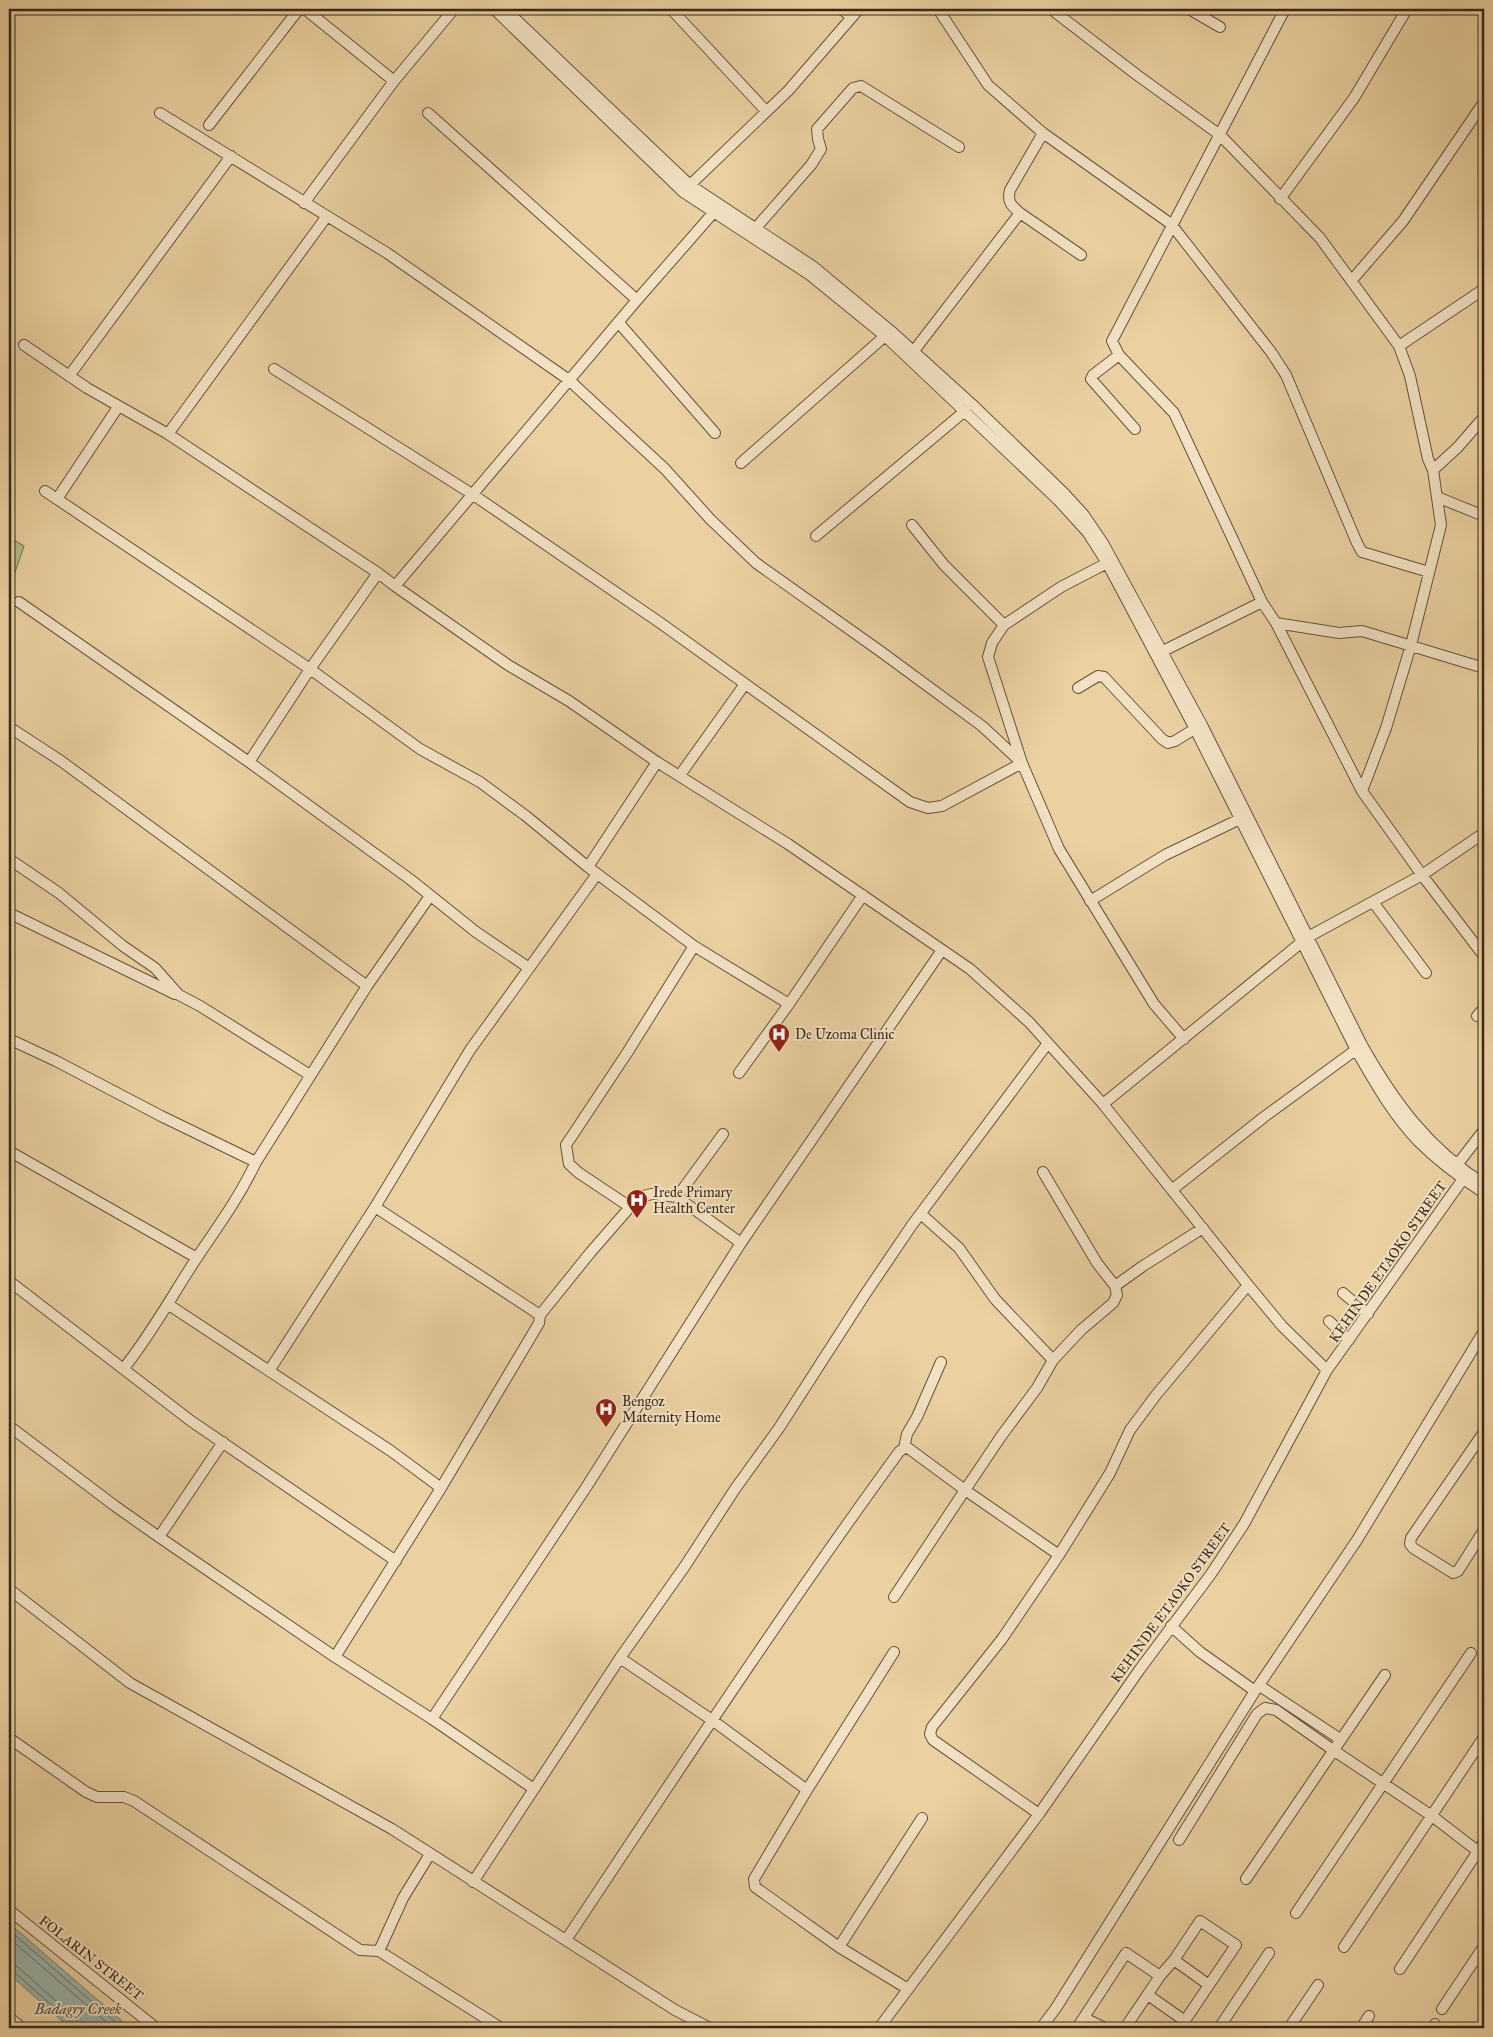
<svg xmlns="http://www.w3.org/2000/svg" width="1493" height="2037" font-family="'IM FELL Great Primer',serif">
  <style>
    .green { fill: #b2bd89; stroke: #767252 }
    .water { fill: #9bb5af; stroke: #747d73 }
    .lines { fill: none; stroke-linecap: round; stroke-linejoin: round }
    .shore { stroke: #6a6e64; stroke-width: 1 }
    .street-casing { stroke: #66523c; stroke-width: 12 }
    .street { stroke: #f2e1c3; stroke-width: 10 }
    .labels { text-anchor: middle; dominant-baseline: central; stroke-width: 4; stroke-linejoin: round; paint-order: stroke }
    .poi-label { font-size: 14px; fill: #3a281a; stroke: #f2e1c3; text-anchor: start }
    .street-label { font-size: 14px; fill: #3a281a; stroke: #f2e1c3 }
    .water-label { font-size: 15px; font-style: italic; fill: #524b3f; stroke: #f2e1c3 }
  </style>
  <rect width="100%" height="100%" fill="#ebd1a2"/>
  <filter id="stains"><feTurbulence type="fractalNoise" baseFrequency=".004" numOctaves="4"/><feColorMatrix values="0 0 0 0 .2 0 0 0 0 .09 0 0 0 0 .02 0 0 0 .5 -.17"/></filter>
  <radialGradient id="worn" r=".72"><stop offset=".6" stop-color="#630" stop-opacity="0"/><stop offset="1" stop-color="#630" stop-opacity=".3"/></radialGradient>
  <path class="green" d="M 9,537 L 24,546 L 9,590 Z"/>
  <path class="water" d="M 9,1923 L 130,2028 L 70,2028 L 9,1974 Z"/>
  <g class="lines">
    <path class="shore" d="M 9,1930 L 122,2028
      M 9,1938 L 113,2028
      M 9,1964 L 18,1967 L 75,2018 L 79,2028
      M 9,1971 L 14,1972 L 71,2022 L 73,2028"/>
    <g class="street-casing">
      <path id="street" d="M 305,9 L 394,81
        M 494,9 L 683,192 L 810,275 L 885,336 L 1058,500 L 1088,533 L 1107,563 L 1195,729 L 1356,1050 C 1374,1081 1392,1114 1418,1141 C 1438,1161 1461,1178 1484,1193
        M 505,9 L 690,185 L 814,267 L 891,331 L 975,407 L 1064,493 L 1084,515 L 1103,543 L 1202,725 L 1362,1045 C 1394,1102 1428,1148 1484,1184
        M 671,9 L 766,111
        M 841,9 L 852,17
        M 938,9 L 988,85 L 1043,133
        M 1051,9 L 1137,75 L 1220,135 L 1320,238 L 1399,346 L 1410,376 L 1428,459 L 1433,470 L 1441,525 L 1411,645 L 1386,728 L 1362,791
        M 1189,9 L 1220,27
        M 1285,9 L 1112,341 L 1119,355 L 1174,413 L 1262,602 L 1276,623 L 1362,791 L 1422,875 L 1484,956
        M 160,113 L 387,253 L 569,380 L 665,469 L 710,519 L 756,563 L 880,651 L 982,726 L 1022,763
        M 428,113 L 637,300
        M 209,125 L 299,9
        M 690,185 L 788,91 L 859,9
        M 1280,199 L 1354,98 L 1407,9
        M 304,203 L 394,81 L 454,9
        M 1020,213 L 1081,255
        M 755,229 L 811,165 L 821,149 L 818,139 L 817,129 L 853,88 L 861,86 L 959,147
        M 1352,280 L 1403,221 L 1484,102
        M 619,323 L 715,433
        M 24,345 L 87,388 L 168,434 L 378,573
        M 1399,346 L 1484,289
        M 913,352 L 1020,213 C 1011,205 1007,202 1010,190 L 1043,133 L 1171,224 L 1271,352 L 1286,375 L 1357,543 L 1362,552 L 1429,572
        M 1119,355 L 1093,375 L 1091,379 L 1135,429
        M 274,369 L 472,494 L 659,622 L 910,802 L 928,808 L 942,806 L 1022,763
        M 69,376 L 231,156
        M 168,434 L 327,216
        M 741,463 L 885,336
        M 1433,470 L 1458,447 L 1484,417
        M 45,491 L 310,669 L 420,749 L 480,782 L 526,816 L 588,867 L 694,946 L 789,1004
        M 1437,497 L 1484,516
        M 57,499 L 118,407
        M 912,525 L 944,565 L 1004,625
        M 816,536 L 965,411
        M 1111,561 L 1061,587 L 1004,625 L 992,643 L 988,657 L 1022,763 L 1059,849 L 1154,1004 L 1184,1039
        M 395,586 L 508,665 L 569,701 L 657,762 L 788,844 L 970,969 L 1029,1022 L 1103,1104 L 1248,1285 L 1282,1326 L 1327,1370
        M 19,602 L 249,762 L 411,880 L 476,932 L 529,968
        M 1276,623 L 1339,633 L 1362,631 L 1484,668
        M 1157,654 L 1262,602
        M 1078,688 L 1098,676 L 1104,677 L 1162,739 L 1168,743 L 1175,741 L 1201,725
        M 9,727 L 61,761 L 367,986
        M 249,762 L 310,669 L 378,573 L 395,586 L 637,300 L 714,212
        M 680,775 L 745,684
        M 9,859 L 59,893 L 123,946 L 155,968 L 179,995 L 200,1006 L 310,1075
        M 588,867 L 657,762
        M 1090,901 L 1165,855 L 1244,817
        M 1373,902 L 1426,973
        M 9,913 L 175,994
        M 1477,1016 L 1484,1008
        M 9,1039 L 56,1061 L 161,1116 L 256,1162
        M 739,1073 L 789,1004 L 863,895
        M 1103,1104 L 1308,937 L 1422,875 L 1484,833
        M 9,1151 L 197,1258
        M 1457,1165 L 1484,1130
        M 1043,1172 L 1097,1263 L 1115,1286
        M 1173,1189 L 1264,1117 L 1361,1046
        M 677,1197 L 723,1134
        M 375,1207 L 540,1315
        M 630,1207 L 579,1173 L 569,1164 L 566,1145 L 627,1053 L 694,946
        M 921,1214 L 959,1248 L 995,1299 L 1053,1360
        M 9,1281 L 191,1421 L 396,1561
        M 1343,1293 L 1368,1314
        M 169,1305 L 391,1451 L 441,1488
        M 1329,1321 L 1349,1340
        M 124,1368 C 152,1333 173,1294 198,1256 C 219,1225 240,1196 256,1162 L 367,986 L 430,896
        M 269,1371 L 375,1207 L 470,1050 L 597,874
        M 9,1426 L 115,1506 L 159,1537 L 335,1657 L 432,1719 L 534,1789
        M 1484,1432 L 1411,1538 L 1410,1544 L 1413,1548 L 1453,1573 L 1458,1571 L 1484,1530
        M 904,1448 L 907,1434 L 917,1417 L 941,1362
        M 159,1537 L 223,1442
        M 1059,1555 L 965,1490 L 1002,1435 L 1037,1388 L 1053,1360 L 1081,1330 L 1113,1303 L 1117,1295 L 1115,1286 L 1143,1266 L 1203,1228
        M 9,1589 L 130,1683 L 392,1829 L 675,2010 L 710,2028
        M 1171,1626 L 1200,1652 L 1255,1691
        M 894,1652 L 807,1790 L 754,1879 L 755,1887 L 839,1947 L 908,1989
        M 335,1657 L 441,1488 L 539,1323 L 540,1315 L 590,1253 L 630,1207 L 643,1196 L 652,1194 L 677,1197 L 741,1243
        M 620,1658 L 712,1720 L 807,1790
        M 1260,1686 L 1340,1739
        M 432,1719 L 587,1486 L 741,1243 L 942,950
        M 9,1738 L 86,1792 L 97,1797 L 124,1797 L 134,1801 L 360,1950 L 379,1951 L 501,2028
        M 1039,1814 L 933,1740 L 930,1734 L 932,1727 L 1002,1639 L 1059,1555 L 1110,1473 L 1130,1430 L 1156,1395 L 1248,1285
        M 1179,1840 L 1257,1714 L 1265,1708 L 1276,1710 L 1333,1750 L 1432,1816 L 1484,1856
        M 1246,1879 L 1385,1675
        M 473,1882 L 620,1658 L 685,1566 L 735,1489 L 779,1428 L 864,1296 L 912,1225 L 1048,1043
        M 9,1910 L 156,2028
        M 1296,1913 L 1471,1653
        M 566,1940 C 675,1776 783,1611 899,1452 L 904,1448 L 908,1448 L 965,1490 L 894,1597
        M 839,1947 L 922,1818
        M 1344,1947 L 1484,1737
        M 379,1951 L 403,1898 L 430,1854
        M 1174,1960 L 1209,1985
        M 1400,1969 L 1484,1842
        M 1148,1995 L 1185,2021
        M 1442,2009 L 1484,1946
        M 9,2017 L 22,2028
        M 1084,2018 L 1105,2028
        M 879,2028 L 1039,1814 L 1140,1669 L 1211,1574 L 1244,1524 L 1327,1370 L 1463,1179
        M 1041,2028 L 1056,2008 L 1255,1691 L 1357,1540 L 1484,1331
        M 1077,2028 L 1126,1953 L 1160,1976
        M 1125,2028 L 1160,1976 L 1174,1960 L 1200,1921 L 1236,1945 L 1180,2028
        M 1219,2028 L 1269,1953
        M 1289,2028 L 1318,1985
        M 1361,2028 L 1369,2016
        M 1433,2028 L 1435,2024"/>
    </g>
    <use href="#street" class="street"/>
  </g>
  <defs>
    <g id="hospital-pin" transform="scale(1.125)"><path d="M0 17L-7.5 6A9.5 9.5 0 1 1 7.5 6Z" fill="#8f2418" stroke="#f2e1c3"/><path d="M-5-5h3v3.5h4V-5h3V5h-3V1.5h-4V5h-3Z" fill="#fff"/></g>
  </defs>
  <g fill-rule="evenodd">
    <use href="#hospital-pin" x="779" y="1034"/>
    <use href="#hospital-pin" x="637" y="1200"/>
    <use href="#hospital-pin" x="606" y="1409"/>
  </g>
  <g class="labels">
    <g class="poi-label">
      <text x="795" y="1034">De Uzoma Clinic</text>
      <text x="653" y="1192">Irede Primary<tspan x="653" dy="16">Health Center</tspan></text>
      <text x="622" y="1401">Bengoz<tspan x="622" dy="16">Maternity Home</tspan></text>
    </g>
    <g class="street-label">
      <text transform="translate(1388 1262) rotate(-55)">KEHINDE ETAOKO STREET</text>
      <text transform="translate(1171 1603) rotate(-54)">KEHINDE ETAOKO STREET</text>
      <text transform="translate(91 1958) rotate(38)">FOLARIN STREET</text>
    </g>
    <g class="water-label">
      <text x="78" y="2009">Badagry Creek</text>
    </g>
  </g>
  <rect width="1493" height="2037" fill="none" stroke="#ebd1a2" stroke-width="30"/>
  <rect x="10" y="10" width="1473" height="2017" fill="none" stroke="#3a281a" stroke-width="2.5"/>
  <rect x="15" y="15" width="1463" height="2007" fill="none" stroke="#3a281a"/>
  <rect width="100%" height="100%" filter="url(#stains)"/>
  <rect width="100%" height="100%" fill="url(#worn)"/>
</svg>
